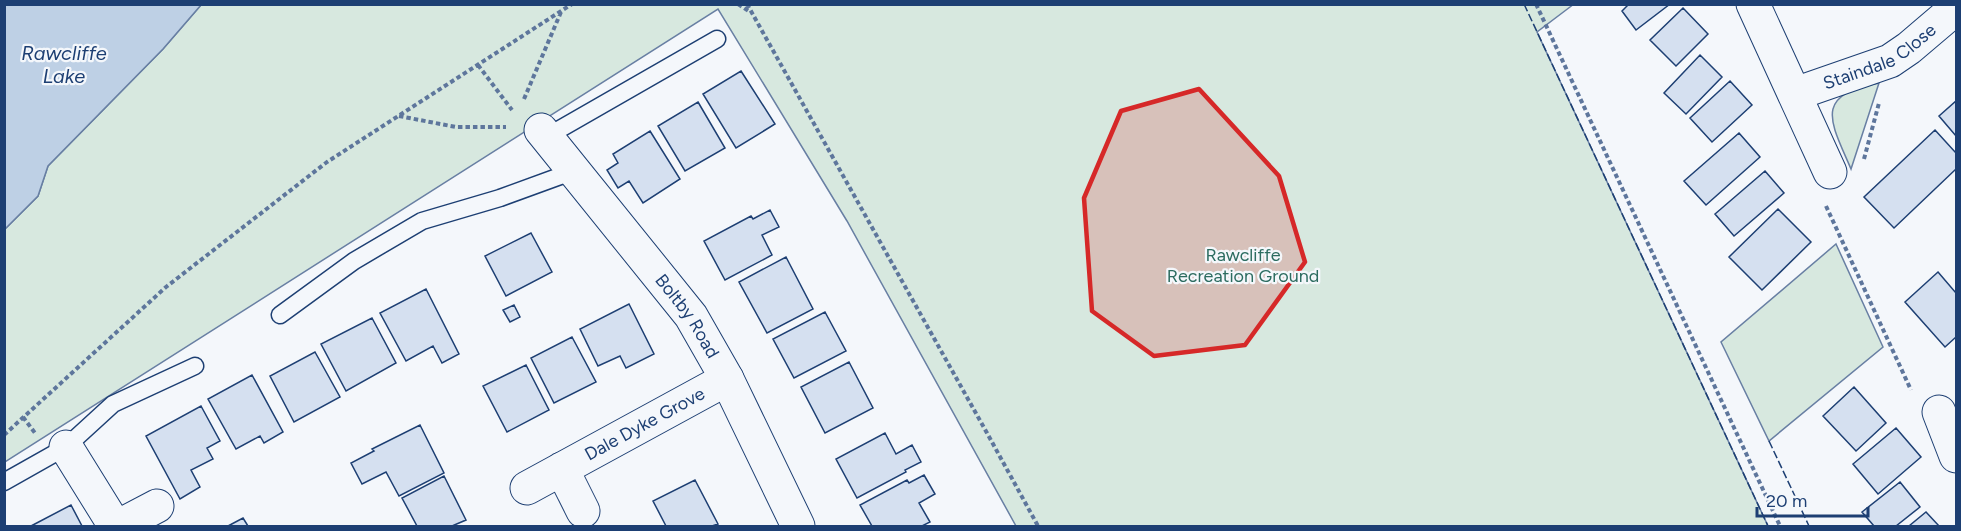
<svg xmlns="http://www.w3.org/2000/svg" width="1961" height="531" font-family="Figtree,sans-serif">
  <style>
    .green { fill: #d7e8df; stroke: #687fa3; stroke-width: 1.5 }
    .water { fill: #bed0e5; stroke: #687fa3; stroke-width: 1.5 }
    .building { fill: #d5e0f0; stroke: #1d3f73; stroke-width: 1.5 }
    .lines { fill: none; stroke-linecap: round; stroke-linejoin: round }
    .service-casing { stroke: #1d3f73; stroke-width: 19 }
    .minor-casing { stroke: #1d3f73; stroke-width: 35 }
    .path { stroke: #5e769c; stroke-width: 4; stroke-dasharray: 4.5 3; stroke-linecap: butt }
    .service { stroke: #f4f7fb; stroke-width: 16 }
    .minor { stroke: #f4f7fb; stroke-width: 33 }
    .fence { stroke: #1d3f73; stroke-width: 1.5; stroke-dasharray: 8 3; stroke-linecap: butt }
    .marked { fill: #d62828; fill-opacity: 0.2; stroke: #d62828; stroke-width: 4.5; stroke-linejoin: round }
    .labels { text-anchor: middle; dominant-baseline: central; stroke-width: 4.5; stroke-linejoin: round; paint-order: stroke }
    .street-label { font-size: 18px; fill: #1d3f73; stroke: #f4f7fb }
    .park-label { font-size: 18px; fill: #2c6c60; stroke: #f4f7fb }
    .water-label { font-size: 20px; font-style: italic; fill: #1d3f73; stroke: #f4f7fb }
  </style>
  <rect width="100%" height="100%" fill="#f4f7fb"/>
  <path class="green" d="M 1574,4 L 1537,32 L 1768,526 L 1016,526 L 847,221 L 718,9 L 5,462 L 5,229 L 38,196 L 48,166 L 163,49 L 201,5 Z
    M 1879,83 L 1851,169 C 1831,122 1812,95 1879,83 Z
    M 1836,244 L 1883,347 L 1769,441 L 1721,342 Z"/>
  <path class="water" d="M 5,4 L 201,5 L 163,49 L 48,166 L 38,196 L 5,229 Z"/>
  <path class="building" d="M 1629,4 L 1670,4 L 1636,30 L 1622,11 Z
    M 1683,8 L 1708,34 L 1676,66 L 1650,40 Z
    M 1700,55 L 1722,77 L 1686,114 L 1664,93 Z
    M 741,71 L 775,124 L 736,148 L 703,94 Z
    M 1730,81 L 1752,105 L 1712,142 L 1690,118 Z
    M 1956,101 L 1956,136 L 1939,116 Z
    M 698,102 L 725,148 L 685,171 L 658,126 Z
    M 1935,130 L 1956,153 L 1956,169 L 1894,228 L 1864,197 Z
    M 650,131 L 680,179 L 643,203 L 629,181 L 618,188 L 607,170 L 618,163 L 613,154 Z
    M 1739,133 L 1760,157 L 1706,205 L 1684,181 Z
    M 1765,171 L 1784,193 L 1734,236 L 1715,214 Z
    M 1778,209 L 1811,242 L 1762,290 L 1729,257 Z
    M 770,210 L 779,227 L 762,235 L 772,255 L 725,280 L 704,241 L 751,216 L 753,219 Z
    M 531,233 L 552,272 L 506,296 L 485,256 Z
    M 786,257 L 813,309 L 767,333 L 739,282 Z
    M 1938,272 L 1956,293 L 1956,337 L 1945,347 L 1905,302 Z
    M 426,289 L 459,354 L 442,363 L 433,346 L 406,361 L 380,313 Z
    M 629,304 L 654,354 L 626,368 L 620,356 L 598,366 L 580,329 Z
    M 514,305 L 520,317 L 510,322 L 503,310 Z
    M 825,312 L 846,351 L 794,378 L 773,339 Z
    M 372,318 L 396,363 L 346,391 L 321,344 Z
    M 572,337 L 596,382 L 554,403 L 531,358 Z
    M 315,352 L 340,397 L 294,422 L 270,376 Z
    M 849,362 L 873,408 L 825,433 L 801,387 Z
    M 526,365 L 549,410 L 507,432 L 483,386 Z
    M 252,375 L 283,432 L 264,443 L 260,436 L 236,449 L 208,399 Z
    M 1854,387 L 1886,423 L 1856,451 L 1823,416 Z
    M 201,406 L 220,441 L 207,448 L 213,459 L 191,470 L 200,487 L 180,499 L 146,436 Z
    M 420,425 L 444,473 L 399,496 L 386,472 L 362,484 L 351,463 L 374,451 L 372,449 Z
    M 1896,428 L 1921,457 L 1878,494 L 1853,464 Z
    M 885,433 L 896,454 L 912,445 L 921,462 L 905,470 L 906,472 L 857,498 L 836,459 Z
    M 924,475 L 935,494 L 919,503 L 930,522 L 922,526 L 872,526 L 860,505 L 907,480 L 909,483 Z
    M 444,476 L 466,520 L 452,526 L 417,526 L 402,498 Z
    M 695,480 L 718,524 L 712,526 L 666,526 L 653,501 Z
    M 1900,482 L 1920,507 L 1896,526 L 1874,526 L 1862,512 Z
    M 71,505 L 82,526 L 31,526 Z
    M 1926,512 L 1939,526 L 1909,526 Z
    M 243,518 L 248,526 L 228,526 Z"/>
  <g class="lines">
    <g class="service-casing">
      <path id="service" d="M 546,137 L 717,39
        M 280,315 L 354,261 L 422,221 L 500,198 L 574,171
        M 4,482 L 66,447 L 113,404 L 195,366"/>
    </g>
    <g class="minor-casing">
      <g id="minor">
        <path d="M 1753,4 L 1830,172"/>
        <path id="s1" d="M 1795,94 L 1890,61 L 1909,48 L 1956,8"/>
        <path id="s2" d="M 541,130 L 691,316 L 727,379 L 798,526"/>
        <path d="M 1939,412 L 1956,456"/>
        <path d="M 66,447 L 115,526"/>
        <path d="M 562,469 L 583,511"/>
        <path id="s3" d="M 527,488 L 727,379"/>
        <path d="M 119,526 L 157,506"/>
      </g>
    </g>
    <path class="path" d="M 738,4 L 750,12
      M 747,4 L 987,433 L 1038,526
      M 1536,4 L 1780,526
      M 478,65 L 512,110
      M 524,99 L 561,12
      M 399,116 L 456,127 L 506,127
      M 1864,159 L 1879,103
      M 1826,206 L 1911,390
      M 23,417 L 35,433
      M 4,435 L 166,287 L 327,162 L 572,4"/>
    <use href="#service" class="service"/>
    <use href="#minor" class="minor"/>
    <path class="fence" d="M 1524,4 L 1768,526
      M 1769,441 L 1809,526"/>
  </g>
  <path class="marked" d="M 1199,89 L 1279,176 L 1305,262 L 1245,345 L 1154,356 L 1092,311 L 1084,198 L 1121,111 Z"/>
  <g class="labels">
    <g class="street-label">
      <text stroke="none"><textPath href="#s1" startOffset="93">Staindale Close</textPath></text>
      <text stroke="none"><textPath href="#s2" startOffset="237">Boltby Road</textPath></text>
      <text stroke="none"><textPath href="#s3" startOffset="134">Dale Dyke Grove</textPath></text>
    </g>
    <g class="park-label">
      <text x="1243" y="255">Rawcliffe<tspan x="1243" dy="21">Recreation Ground</tspan></text>
    </g>
    <g class="water-label">
      <text x="64" y="53">Rawcliffe<tspan x="64" dy="23">Lake</tspan></text>
    </g>
  </g>
  <rect width="1961" height="531" fill="none" stroke="#1d3f73" stroke-width="12"/>
  <path d="M1757 507v9h111v-9" fill="none" stroke="#1d3f73" stroke-width="3"/>
  <text x="1766" y="507" font-size="18" fill="#1d3f73" stroke="#f4f7fb" stroke-width="4.5" paint-order="stroke">20 m</text>
</svg>
